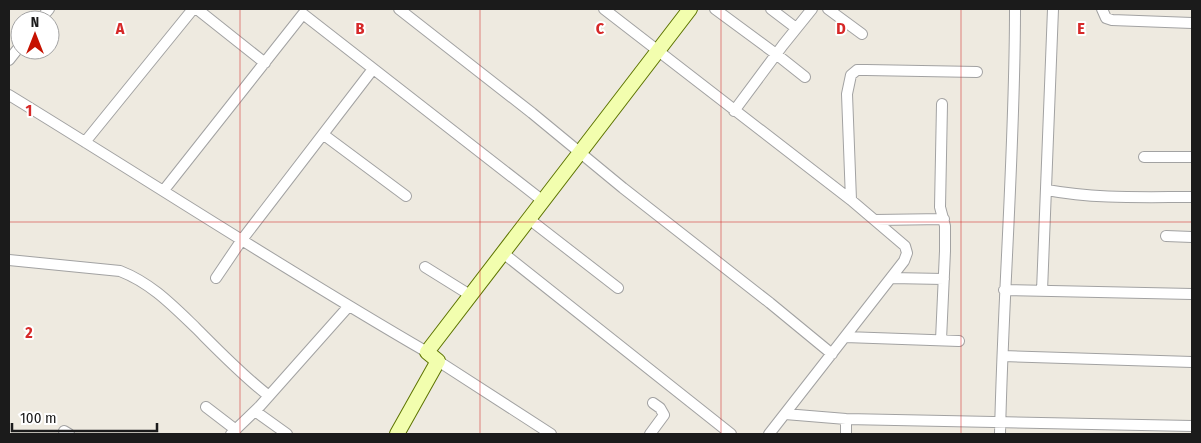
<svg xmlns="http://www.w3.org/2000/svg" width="1201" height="443" font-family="'Fira Sans Condensed',sans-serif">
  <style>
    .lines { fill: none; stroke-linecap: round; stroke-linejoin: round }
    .street-casing { stroke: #a2a2a2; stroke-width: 12 }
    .secondary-casing { stroke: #5d7400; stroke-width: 16 }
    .street { stroke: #fff; stroke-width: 10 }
    .secondary { stroke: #f2feae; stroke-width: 14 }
    .grid { fill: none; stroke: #d62828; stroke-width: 1; stroke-opacity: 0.55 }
    .grid-label { font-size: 16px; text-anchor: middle; font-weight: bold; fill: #d62828; stroke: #fff; stroke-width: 4; stroke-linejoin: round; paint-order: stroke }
  </style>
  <rect width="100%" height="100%" fill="#eeeae0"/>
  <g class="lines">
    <g class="street-casing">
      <path id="street" d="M 197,9 L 265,63
        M 399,9 L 532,113 L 623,188 L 770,303 L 832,354
        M 604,9 L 851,200 L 905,246 L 907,253 L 904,261 L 769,434
        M 715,9 L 776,54 L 805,77
        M 771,9 L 796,28
        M 828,9 L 862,34
        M 1102,9 L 1106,18 L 1112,20 L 1192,23
        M 40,20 L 49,9
        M 9,60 L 20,46
        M 9,95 C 148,180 285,270 427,352
        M 734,111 L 783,45 L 812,9
        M 324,135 L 406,196
        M 85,142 L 193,9
        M 1144,157 L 1192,157
        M 164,190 L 303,14 L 543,201
        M 1047,190 C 1095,199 1143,197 1192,197
        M 851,200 L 847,94 L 851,75 L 857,70 L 866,70 L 977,72
        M 529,219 L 618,288
        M 875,220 L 944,219
        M 1166,236 L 1192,237
        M 503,253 L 731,434
        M 9,260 L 120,271 C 151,283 172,305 196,328 C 219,351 243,376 269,396
        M 425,267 L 470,295
        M 216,278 L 241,241 L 373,69
        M 891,278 L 944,279
        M 1004,290 L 1192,294
        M 1042,291 L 1053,9
        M 845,337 L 959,341
        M 941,340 L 945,251 L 945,226 L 940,207 L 942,104
        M 1003,356 L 1192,362
        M 438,361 L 551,434
        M 206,407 L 236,430
        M 255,411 L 287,434
        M 785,414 L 846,419 L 1192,426
        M 64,431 L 69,434
        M 231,434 L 260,406 L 348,307
        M 650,434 L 664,415 L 660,408 L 653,403
        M 846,434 L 846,419
        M 1000,434 C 1003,292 1015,151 1015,9"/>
    </g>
    <g class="secondary-casing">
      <path id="secondary" d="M 397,434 L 438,361 L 427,352 L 690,9"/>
    </g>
    <use href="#street" class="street"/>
    <use href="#secondary" class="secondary"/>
  </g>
  <path class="grid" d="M 240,9 L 240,434M 480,9 L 480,434M 721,9 L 721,434M 961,9 L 961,434M 9,222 L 1192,222"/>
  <g class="grid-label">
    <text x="120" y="34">A</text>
    <text x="360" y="34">B</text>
    <text x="600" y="34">C</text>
    <text x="841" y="34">D</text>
    <text x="1081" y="34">E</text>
    <text x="29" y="116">1</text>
    <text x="29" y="338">2</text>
  </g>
  <rect width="1201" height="443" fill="none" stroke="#1b1b1b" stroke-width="20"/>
  <g transform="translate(35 35)"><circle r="24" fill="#ffffff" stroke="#a4a4a4"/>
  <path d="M0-4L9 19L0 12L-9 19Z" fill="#c61200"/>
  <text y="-8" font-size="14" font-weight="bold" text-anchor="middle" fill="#1b1b1b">N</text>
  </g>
  <path d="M12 423v8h145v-8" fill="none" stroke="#1b1b1b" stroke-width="2.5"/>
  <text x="20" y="423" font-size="15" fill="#1b1b1b" stroke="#ffffff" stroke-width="4" paint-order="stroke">100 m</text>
</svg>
